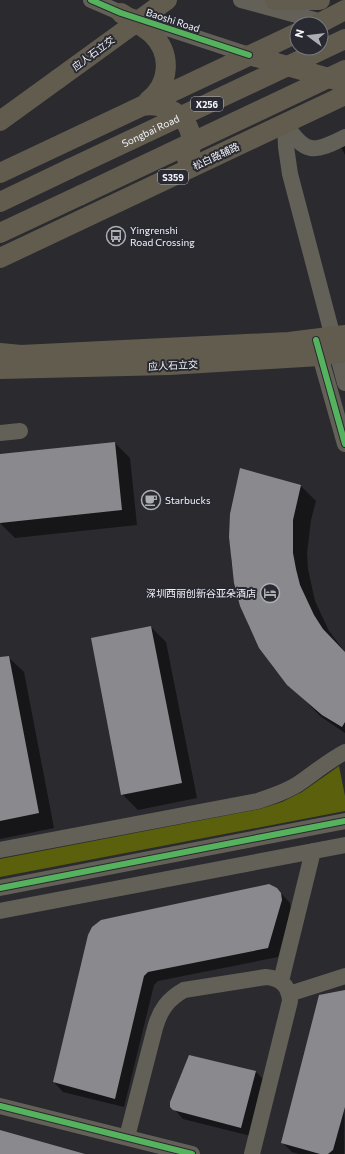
<svg xmlns="http://www.w3.org/2000/svg" width="345" height="1154" font-family="Commissioner,'Noto Sans SC',sans-serif">
  <style>
    .forest { fill: #5a600b }
    .shadow { fill: #0007 }
    .building { fill: #8a898d }
    .lines { fill: none; stroke-linecap: round; stroke-linejoin: round }
    .minor { stroke: #636058; stroke-width: 16 }
    .major { stroke: #625c4f; stroke-width: 20 }
    .major-bridge { stroke: #625c4f; stroke-width: 20 }
    .cycleway-casing { stroke: #282931; stroke-width: 8 }
    .cycleway { stroke: #56b35d; stroke-width: 6 }
    .labels { text-anchor: middle; dominant-baseline: central; stroke-width: 4; stroke-linejoin: round; paint-order: stroke }
    .shield { fill: #282931; stroke: #b6b7be; stroke-width: 1 }
    .shield-label { font-size: 9px; font-weight: bold; fill: #f3f4fa }
    .street-label { font-size: 10px; fill: #f3f4fa; stroke: #282931 }
    .poi-label { font-size: 10px; fill: #f3f4fa; stroke: #282931; text-anchor: start }
  </style>
  <rect width="100%" height="100%" fill="#2a2a2f"/>
  <path class="forest" d="M 339,766 L 345,796 L 345,811 L 0,877 L 0,859 L 260,809 L 282,802 L 302,792 Z"/>
  <path class="shadow" d="M 345,143 L 345,155 L 340,145 Z
    M 115,443 L 130,458 L 137,525 L 15,538 L 0,523 L 0,455 Z
    M 241,469 L 301,486 L 316,501 L 311,520 L 307,553 L 308,569 L 315,601 L 329,631 L 345,652 L 345,733 L 320,716 L 273,667 L 249,627 L 235,583 L 231,560 L 231,514 Z
    M 151,627 L 166,642 L 197,798 L 138,810 L 122,794 Z
    M 8,657 L 24,672 L 54,828 L 0,839 L 0,658 Z
    M 276,888 L 290,903 L 291,910 L 278,957 L 158,981 L 154,985 L 124,1107 L 63,1092 L 54,1082 L 89,935 Z
    M 345,991 L 344,1154 L 299,1154 L 292,1152 L 282,1142 Z
    M 255,1071 L 265,1081 L 251,1136 L 183,1119 L 174,1109 Z"/>
  <path class="building" d="M 115,442 L 122,510 L 0,523 L 0,454 Z
    M 240,468 L 301,485 L 293,520 L 293,553 L 296,569 L 300,585 L 314,615 L 323,629 L 345,652 L 345,722 L 342,727 L 322,715 L 287,685 L 259,648 L 240,606 L 234,583 L 229,537 L 230,514 Z
    M 151,626 L 182,783 L 121,795 L 91,638 Z
    M 9,656 L 39,813 L 0,821 L 0,657 Z
    M 269,884 L 277,888 L 281,893 L 282,900 L 268,948 L 148,972 L 144,976 L 115,1099 L 53,1082 L 88,935 L 92,927 L 101,920 L 110,918 Z
    M 345,990 L 345,1107 L 333,1150 L 328,1154 L 320,1154 L 281,1143 L 319,995 Z
    M 189,1055 L 256,1071 L 241,1128 L 173,1110 L 170,1107 L 170,1102 Z
    M 0,1130 L 85,1154 L 0,1154 Z"/>
  <g class="lines">
    <path class="minor" d="M 91,0 L 121,13 L 249,55
      M 241,0 L 322,22
      M 285,123 L 286,147 L 290,174 L 345,383
      M 285,123 C 305,155 314,153 345,137
      M 317,345 L 345,444
      M 0,433 L 20,431
      M 0,850 L 258,801 C 272,796 286,792 298,784 C 314,773 328,761 345,752
      M 0,888 L 345,821
      M 0,911 L 345,845
      M 281,981 L 313,851
      M 289,994 L 345,976
      M 0,1106 L 192,1154
      M 127,1137 L 155,1028 C 160,1010 168,999 184,990 L 266,977 C 281,978 289,986 290,1001 L 252,1154"/>
    <path class="major" d="M 275,0 L 320,0
      M 121,13 C 131,20 143,26 152,34 C 172,54 170,84 148,101
      M 318,24 L 345,10
      M 249,55 L 339,81
      M 142,106 C 174,101 202,126 187,159
      M 0,121 L 58,79
      M 0,173 L 297,33
      M 0,202 L 69,169
      M 0,233 L 81,195
      M 0,258 L 345,95
      M 0,353 L 21,355 L 289,342 L 345,335
      M 0,369 L 169,365 L 320,356 L 345,352"/>
    <g class="major-bridge">
      <path d="M 58,79 L 167,0"/>
      <path id="s1" d="M 69,169 L 345,39"/>
      <path d="M 81,195 L 345,70"/>
    </g>
    <g class="cycleway-casing">
      <path id="cycleway" d="M 91,0 L 121,13 L 249,55
        M 316,340 L 345,444
        M 0,888 L 345,821
        M 0,1106 L 192,1154"/>
    </g>
    <use href="#cycleway" class="cycleway"/>
  </g>
  <defs>
    <g id="bus-ring" transform="scale(1)"><circle r="9.5" fill="#282931" stroke="#adadb3" stroke-width="1.5"/><path d="M-5-6H5V4H4V6H2V4H-2V6H-4V4H-5ZM-3.5-4V0h7V-4ZM-3.5 1.2v1.5H-2V1.2ZM2 1.2v1.5H3.5V1.2Z" fill="#adadb3"/></g>
    <g id="cafe-ring" transform="scale(1)"><circle r="9.5" fill="#282931" stroke="#adadb3" stroke-width="1.5"/><path d="M-5.5-4.5H6V0H3Q3 3.5 0 3.5H-2.5Q-5.5 3.5-5.5 0ZM3-3.2v2h1.7v-2ZM-6 4.5H4V6H-6Z" fill="#adadb3"/></g>
    <g id="hotel-ring" transform="scale(1)"><circle r="9.5" fill="#282931" stroke="#adadb3" stroke-width="1.5"/><path d="M-6-4.5h1.5V1H6V5H4.5V3h-9V5H-6ZM-4 0a1.8 1.8 0 1 1 3.6 0ZM.5 0V-2.5h3Q6-2.5 6 0Z" fill="#adadb3"/></g>
  </defs>
  <g fill-rule="evenodd">
    <use href="#bus-ring" x="116" y="236"/>
    <use href="#cafe-ring" x="151" y="500"/>
    <use href="#hotel-ring" x="270" y="593"/>
  </g>
  <g class="labels">
    <g class="shield">
      <rect x="191" y="97" width="32" height="14" rx="3"/>
      <rect x="158" y="170" width="30" height="14" rx="3"/>
    </g>
    <g class="shield-label">
      <text x="207" y="104">X256</text>
      <text x="173" y="177">S359</text>
    </g>
    <g class="street-label">
      <text transform="translate(173 20) rotate(18)">Baoshi Road</text>
      <text transform="translate(93 53) rotate(-37)">应人石立交</text>
      <text stroke="none"><textPath href="#s1" startOffset="90">Songbai Road</textPath></text>
      <text transform="translate(216 156) rotate(-25)">松白路辅路</text>
      <text transform="translate(173 365) rotate(-3)">应人石立交</text>
    </g>
    <g class="poi-label">
      <text x="130" y="230">Yingrenshi<tspan x="130" dy="12">Road Crossing</tspan></text>
      <text x="165" y="500">Starbucks</text>
      <text x="256" y="593" text-anchor="end">深圳西丽创新谷亚朵酒店</text>
    </g>
  </g>
  <g transform="translate(309 36) rotate(285)"><circle r="19" fill="#282931" stroke="#797a81"/>
  <path d="M0-3L7 15L0 10L-7 15Z" fill="#adadb3"/>
  <text y="-6" font-size="11" font-weight="bold" text-anchor="middle" fill="#f3f4fa">N</text>
  </g>
</svg>
